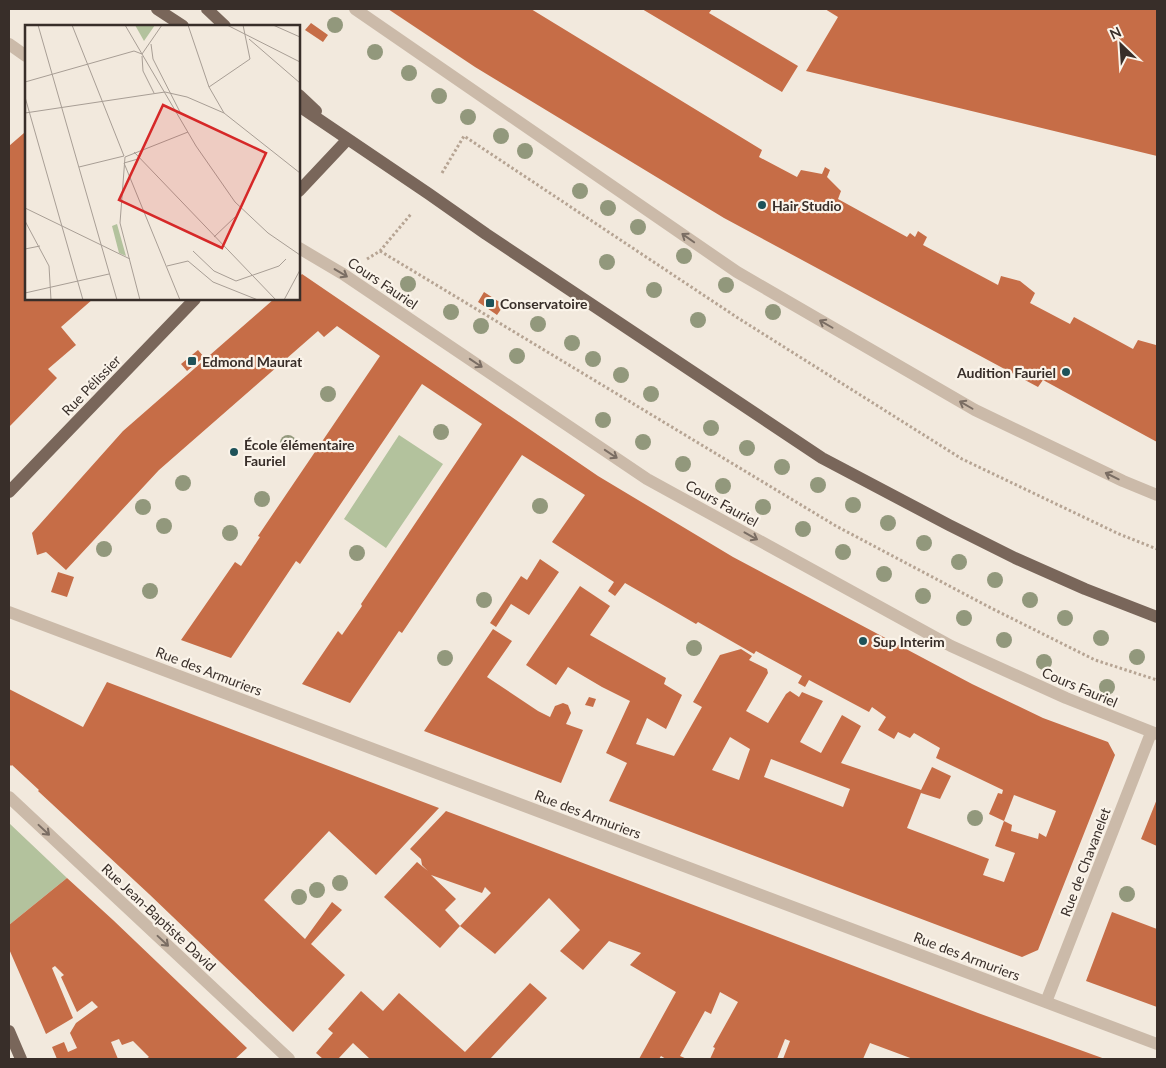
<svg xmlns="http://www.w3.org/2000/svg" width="1166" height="1068" font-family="Lato,sans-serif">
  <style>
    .green { fill: #b3c29d }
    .building { fill: #c66d47; fill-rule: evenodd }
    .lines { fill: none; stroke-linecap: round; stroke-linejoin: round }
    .path { stroke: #b6a493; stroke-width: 3; stroke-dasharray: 2.5 2.5; stroke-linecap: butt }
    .minor { stroke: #cbbaa9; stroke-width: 12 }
    .major { stroke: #79665a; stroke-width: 12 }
    .tree { fill: #92987c }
    .oneway { stroke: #7a6d63 }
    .poi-dot { fill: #1e5259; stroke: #faf3e9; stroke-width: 2 }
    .labels { text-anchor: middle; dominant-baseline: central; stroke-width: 4.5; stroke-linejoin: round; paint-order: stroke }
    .poi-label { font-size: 14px; font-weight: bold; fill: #382e29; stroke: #faf3e9; text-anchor: start }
    .street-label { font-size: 14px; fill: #382e29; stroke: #faf3e9 }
    .inset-road { fill: none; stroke: #a89e95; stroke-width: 1 }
    .view { fill: #d62828; fill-opacity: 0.15; stroke: #d62828; stroke-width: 2.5 }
    .inset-edge { fill: none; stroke: #382e29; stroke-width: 2.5 }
  </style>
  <rect width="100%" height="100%" fill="#f2e9dd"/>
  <path class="green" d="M 399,435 L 443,464 L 386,548 L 344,519 Z
    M 9,823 L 67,878 L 9,925 Z"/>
  <path class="building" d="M 388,9 L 531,9 L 762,150 L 759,157 L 797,177 L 801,170 L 822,174 L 825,167 L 830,170 L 827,177 L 841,191 L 838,199 L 907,237 L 910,233 L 915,237 L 918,231 L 927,237 L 923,245 L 998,285 L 1001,276 L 1020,281 L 1035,293 L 1030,303 L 1070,324 L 1074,317 L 1133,349 L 1138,340 L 1156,345 L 1157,442 L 1043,380 L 1038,387 L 724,218 L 475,67 Z
    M 642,9 L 712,9 L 709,13 L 798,66 L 782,92 Z
    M 825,9 L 890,10 L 891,9 L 1157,9 L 1157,156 L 806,71 L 838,17 Z
    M 311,23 L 328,35 L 323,42 L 305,30 Z
    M 24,133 L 26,135 L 26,299 L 93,299 L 61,327 L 76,345 L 48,369 L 57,378 L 9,427 L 9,146 Z
    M 302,274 L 598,476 L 733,557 L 972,684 L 1043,718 L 1108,742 L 1115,755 L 1038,950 L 1022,957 L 609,801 L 627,763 L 606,753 L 630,701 L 602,687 L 568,667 L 556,685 L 526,665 L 580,586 L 610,606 L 590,635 L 666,678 L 664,684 L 682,695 L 666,729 L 647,718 L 636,744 L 674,756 L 702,707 L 693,702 L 720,655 L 741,649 L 752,656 L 749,660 L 767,669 L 768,673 L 746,711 L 768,723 L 786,694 L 790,691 L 799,697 L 802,692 L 823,701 L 800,742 L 821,753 L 842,715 L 861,726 L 841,763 L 921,790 L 932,767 L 951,776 L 940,799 L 921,793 L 907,828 L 989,859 L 983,875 L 1004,882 L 1015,853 L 995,846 L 1004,821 L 1012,825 L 1011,831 L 1038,839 L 1039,833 L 1046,837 L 1056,811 L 1014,795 L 1004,821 L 989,814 L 998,793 L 1002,794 L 1003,790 L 936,758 L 940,748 L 914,733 L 910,738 L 898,732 L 894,739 L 878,730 L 886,717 L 872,707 L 869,712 L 809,680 L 805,687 L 798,683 L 802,676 L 756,651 L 754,654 L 698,622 L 696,624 L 625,583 L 615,596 L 608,591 L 614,582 L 552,542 L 585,495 L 522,455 L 402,633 L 399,631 L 350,703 L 302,684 L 338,631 L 342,635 L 362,606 L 361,604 L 482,424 L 422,384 L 300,564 L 296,561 L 231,658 L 181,640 L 235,562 L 241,566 L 260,537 L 258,536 L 380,356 L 337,326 L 324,337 L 318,331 L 159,470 L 66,570 L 46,552 L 37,555 L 32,533 L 123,431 L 274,299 L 299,299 L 299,277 ZM 730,737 L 750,749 L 739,780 L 712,770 ZM 771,759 L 850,789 L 843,807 L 764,777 Z
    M 484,292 L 504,305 L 497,315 L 478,302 Z
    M 198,350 L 204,357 L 187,371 L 181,364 Z
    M 540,559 L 559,572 L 529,615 L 511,604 L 496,627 L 490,623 L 521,576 L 527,580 Z
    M 58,572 L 74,577 L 67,597 L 51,592 Z
    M 493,629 L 512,641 L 487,677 L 538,711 L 550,717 L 555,706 L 563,703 L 568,705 L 571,713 L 566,724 L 583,730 L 561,783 L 424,731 Z
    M 107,682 L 439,808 L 376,875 L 329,831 L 264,900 L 305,939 L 332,902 L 342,910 L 311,944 L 345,975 L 293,1032 L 149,894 L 38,791 L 39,790 L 12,765 L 11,766 L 9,764 L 9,689 L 83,727 Z
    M 589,697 L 596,699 L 593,707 L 585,705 Z
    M 1157,799 L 1157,846 L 1141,839 Z
    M 446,811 L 978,1013 L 1105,1059 L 913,1059 L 870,1043 L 863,1059 L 783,1059 L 790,1041 L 785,1039 L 777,1059 L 710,1059 L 715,1048 L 713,1047 L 738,1002 L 720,992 L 711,1014 L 705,1011 L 680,1056 L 687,1059 L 666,1059 L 661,1056 L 659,1059 L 639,1059 L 676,992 L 630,965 L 641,953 L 609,941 L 583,970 L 560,951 L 580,930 L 549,898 L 495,954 L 460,926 L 440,948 L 384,897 L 417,862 L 428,871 L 422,865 L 421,859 L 410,849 ZM 431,875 L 482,893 L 485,887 L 491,893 L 460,926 L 445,910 L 456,899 Z
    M 67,878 L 113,920 L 247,1048 L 235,1059 L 146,1059 L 149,1057 L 133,1041 L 122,1045 L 119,1039 L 111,1042 L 118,1059 L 57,1059 L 52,1047 L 64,1042 L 68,1052 L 77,1048 L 70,1033 L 76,1023 L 98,1007 L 92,1001 L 77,1012 L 61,977 L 64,975 L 55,966 L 52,968 L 73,1018 L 46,1034 L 9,949 L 9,925 Z
    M 1112,912 L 1157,929 L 1157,1007 L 1086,981 Z
    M 530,983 L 547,998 L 490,1059 L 370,1059 L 353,1043 L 338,1059 L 323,1059 L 316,1053 L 333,1033 L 328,1029 L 361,991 L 383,1011 L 399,993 L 465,1052 Z"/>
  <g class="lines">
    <path class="path" d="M 442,173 L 464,136 L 738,318 L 962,459 L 1119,534 L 1157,549
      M 380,251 L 836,526 L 991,608 L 1095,660 L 1157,680
      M 367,259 L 380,251 L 411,214"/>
    <path class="minor" d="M 355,9 L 737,272 L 975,410 L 1123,481 L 1157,495
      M 9,44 L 26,56
      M 299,248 L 343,274 L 647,479 L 951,646 L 1066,698 L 1157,734
      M 9,612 L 1157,1044
      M 9,797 L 289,1059
      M 1046,1002 L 1151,733"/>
    <path class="major" d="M 157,9 L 183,26
      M 207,9 L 225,26
      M 299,95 L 316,111
      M 299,106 L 429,194 L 486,234 L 822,458 L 949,525 L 1015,558 L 1085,589 L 1157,617
      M 299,191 L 347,140
      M 9,492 L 195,299
      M 9,1031 L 21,1059"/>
  </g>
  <g class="tree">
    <circle cx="335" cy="25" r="8"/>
    <circle cx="375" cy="52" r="8"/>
    <circle cx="409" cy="73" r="8"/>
    <circle cx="439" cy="96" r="8"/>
    <circle cx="468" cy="117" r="8"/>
    <circle cx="501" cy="136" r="8"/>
    <circle cx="525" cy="151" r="8"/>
    <circle cx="580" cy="191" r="8"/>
    <circle cx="608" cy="208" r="8"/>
    <circle cx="638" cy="227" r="8"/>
    <circle cx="684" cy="256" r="8"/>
    <circle cx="607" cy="262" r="8"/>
    <circle cx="408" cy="284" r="8"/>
    <circle cx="726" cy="285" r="8"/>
    <circle cx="654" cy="290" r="8"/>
    <circle cx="451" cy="312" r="8"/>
    <circle cx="773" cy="312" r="8"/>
    <circle cx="698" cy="320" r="8"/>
    <circle cx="538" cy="324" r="8"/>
    <circle cx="481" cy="326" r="8"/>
    <circle cx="572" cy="343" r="8"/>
    <circle cx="517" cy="356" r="8"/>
    <circle cx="593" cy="359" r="8"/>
    <circle cx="621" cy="375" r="8"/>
    <circle cx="328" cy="394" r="8"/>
    <circle cx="651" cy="394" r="8"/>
    <circle cx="603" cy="420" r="8"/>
    <circle cx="711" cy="428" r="8"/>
    <circle cx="441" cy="432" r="8"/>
    <circle cx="643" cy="442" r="8"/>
    <circle cx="288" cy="443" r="8"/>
    <circle cx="747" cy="448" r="8"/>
    <circle cx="683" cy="464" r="8"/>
    <circle cx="782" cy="467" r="8"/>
    <circle cx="183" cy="483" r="8"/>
    <circle cx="818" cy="485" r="8"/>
    <circle cx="723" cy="486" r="8"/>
    <circle cx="262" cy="499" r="8"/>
    <circle cx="853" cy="505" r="8"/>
    <circle cx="540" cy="506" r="8"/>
    <circle cx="143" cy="507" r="8"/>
    <circle cx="763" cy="507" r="8"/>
    <circle cx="888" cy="523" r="8"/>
    <circle cx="164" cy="526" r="8"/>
    <circle cx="803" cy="529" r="8"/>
    <circle cx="230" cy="533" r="8"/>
    <circle cx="924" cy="543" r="8"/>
    <circle cx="104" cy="549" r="8"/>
    <circle cx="843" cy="552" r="8"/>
    <circle cx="357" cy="553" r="8"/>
    <circle cx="959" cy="562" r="8"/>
    <circle cx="884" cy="574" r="8"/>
    <circle cx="995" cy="580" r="8"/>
    <circle cx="150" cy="591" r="8"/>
    <circle cx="923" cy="596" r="8"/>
    <circle cx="484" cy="600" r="8"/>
    <circle cx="1030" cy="600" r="8"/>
    <circle cx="964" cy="618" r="8"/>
    <circle cx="1065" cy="618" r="8"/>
    <circle cx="1101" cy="638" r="8"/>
    <circle cx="1004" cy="640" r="8"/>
    <circle cx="694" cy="648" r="8"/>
    <circle cx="1137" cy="657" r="8"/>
    <circle cx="445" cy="658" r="8"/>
    <circle cx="1044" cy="662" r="8"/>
    <circle cx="1107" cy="687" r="8"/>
    <circle cx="975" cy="818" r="8"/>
    <circle cx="340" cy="883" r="8"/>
    <circle cx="317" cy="890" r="8"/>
    <circle cx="1127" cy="894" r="8"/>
    <circle cx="299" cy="897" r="8"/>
  </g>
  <defs><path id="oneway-shaft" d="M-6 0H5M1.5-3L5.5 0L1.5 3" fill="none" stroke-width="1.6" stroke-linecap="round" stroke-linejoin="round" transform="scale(1.25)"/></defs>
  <g class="oneway">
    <use href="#oneway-shaft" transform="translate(688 238) rotate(-145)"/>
    <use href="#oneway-shaft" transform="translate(341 273) rotate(31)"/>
    <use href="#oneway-shaft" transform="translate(826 324) rotate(-150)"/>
    <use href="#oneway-shaft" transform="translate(476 363) rotate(34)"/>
    <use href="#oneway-shaft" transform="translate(966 405) rotate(-150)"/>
    <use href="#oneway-shaft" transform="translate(611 454) rotate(34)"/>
    <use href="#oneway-shaft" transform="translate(1112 476) rotate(-154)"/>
    <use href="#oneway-shaft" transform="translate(751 536) rotate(29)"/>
    <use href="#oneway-shaft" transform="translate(44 830) rotate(43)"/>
    <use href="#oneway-shaft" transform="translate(163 941) rotate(43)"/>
  </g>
  <g class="poi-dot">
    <circle cx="762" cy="205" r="5"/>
    <rect x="485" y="298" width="10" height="10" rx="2.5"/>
    <rect x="187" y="356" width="10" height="10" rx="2.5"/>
    <circle cx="1066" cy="372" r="5"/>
    <circle cx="234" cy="452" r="5"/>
    <circle cx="863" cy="641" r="5"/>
  </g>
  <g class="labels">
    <g class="poi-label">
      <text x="772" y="205">Hair Studio</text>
      <text x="500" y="303">Conservatoire</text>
      <text x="202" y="361">Edmond Maurat</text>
      <text x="1056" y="372" text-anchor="end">Audition Fauriel</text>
      <text x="244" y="444">École élémentaire<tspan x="244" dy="16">Fauriel</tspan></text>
      <text x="873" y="641">Sup Interim</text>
    </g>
    <g class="street-label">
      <text transform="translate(383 283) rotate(34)">Cours Fauriel</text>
      <text transform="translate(91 385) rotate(-46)">Rue Pélissier</text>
      <text transform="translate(722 503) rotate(29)">Cours Fauriel</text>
      <text transform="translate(209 671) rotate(21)">Rue des Armuriers</text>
      <text transform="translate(1080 687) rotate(23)">Cours Fauriel</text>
      <text transform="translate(588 814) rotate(21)">Rue des Armuriers</text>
      <text transform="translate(1085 862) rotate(-69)">Rue de Chavanelet</text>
      <text transform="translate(159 917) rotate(43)">Rue Jean-Baptiste David</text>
      <text transform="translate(967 956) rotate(21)">Rue des Armuriers</text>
    </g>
  </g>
  <g transform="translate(25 25)">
    <rect width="275" height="275" fill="#f2e9dd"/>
    <path d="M 110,0 L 130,0 L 119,16 ZM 92,199 L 101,231 L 94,228 L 87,201 Z" fill="#b3c29d"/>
    <path class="inset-road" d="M 13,0 L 92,275M 47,0 L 99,131M 100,0 L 117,29M 137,0 L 117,29 L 171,121 L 210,177 L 243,208 L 275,230M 163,0 L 184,62 L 199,88M 202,0 L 275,37M 248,0 L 275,12M 224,14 L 275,58M 126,19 L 128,34 L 156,89M 117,31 L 118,46 L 129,68M 0,57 L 109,26 L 117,29M 184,62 L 225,34 L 218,0M 0,72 L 58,275M 0,88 L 140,67 L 162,72 L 199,88 L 275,148M 109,127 L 251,275M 113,134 L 99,138 L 155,275M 54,142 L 99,131M 0,183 L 105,234M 0,196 L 24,241 L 26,275M 189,212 L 210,192M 0,224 L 15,221M 168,226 L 189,246 L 211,256 L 254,241 L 261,234M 142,241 L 163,236 L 188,257 L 233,275M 0,268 L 84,249M 115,275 L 95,198 L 100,132 L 163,107M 259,275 L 275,245"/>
    <path class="view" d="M 138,80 L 241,128 L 197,223 L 94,175 Z"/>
    <rect width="275" height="275" class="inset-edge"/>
  </g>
  <rect width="1166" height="1068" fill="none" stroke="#382e29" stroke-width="20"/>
  <g transform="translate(1121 45) rotate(335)" stroke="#faf3e9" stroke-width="4" paint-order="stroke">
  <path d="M0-4L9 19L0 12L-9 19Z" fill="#382e29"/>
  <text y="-8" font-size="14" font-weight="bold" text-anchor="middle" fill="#382e29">N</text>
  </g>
</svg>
